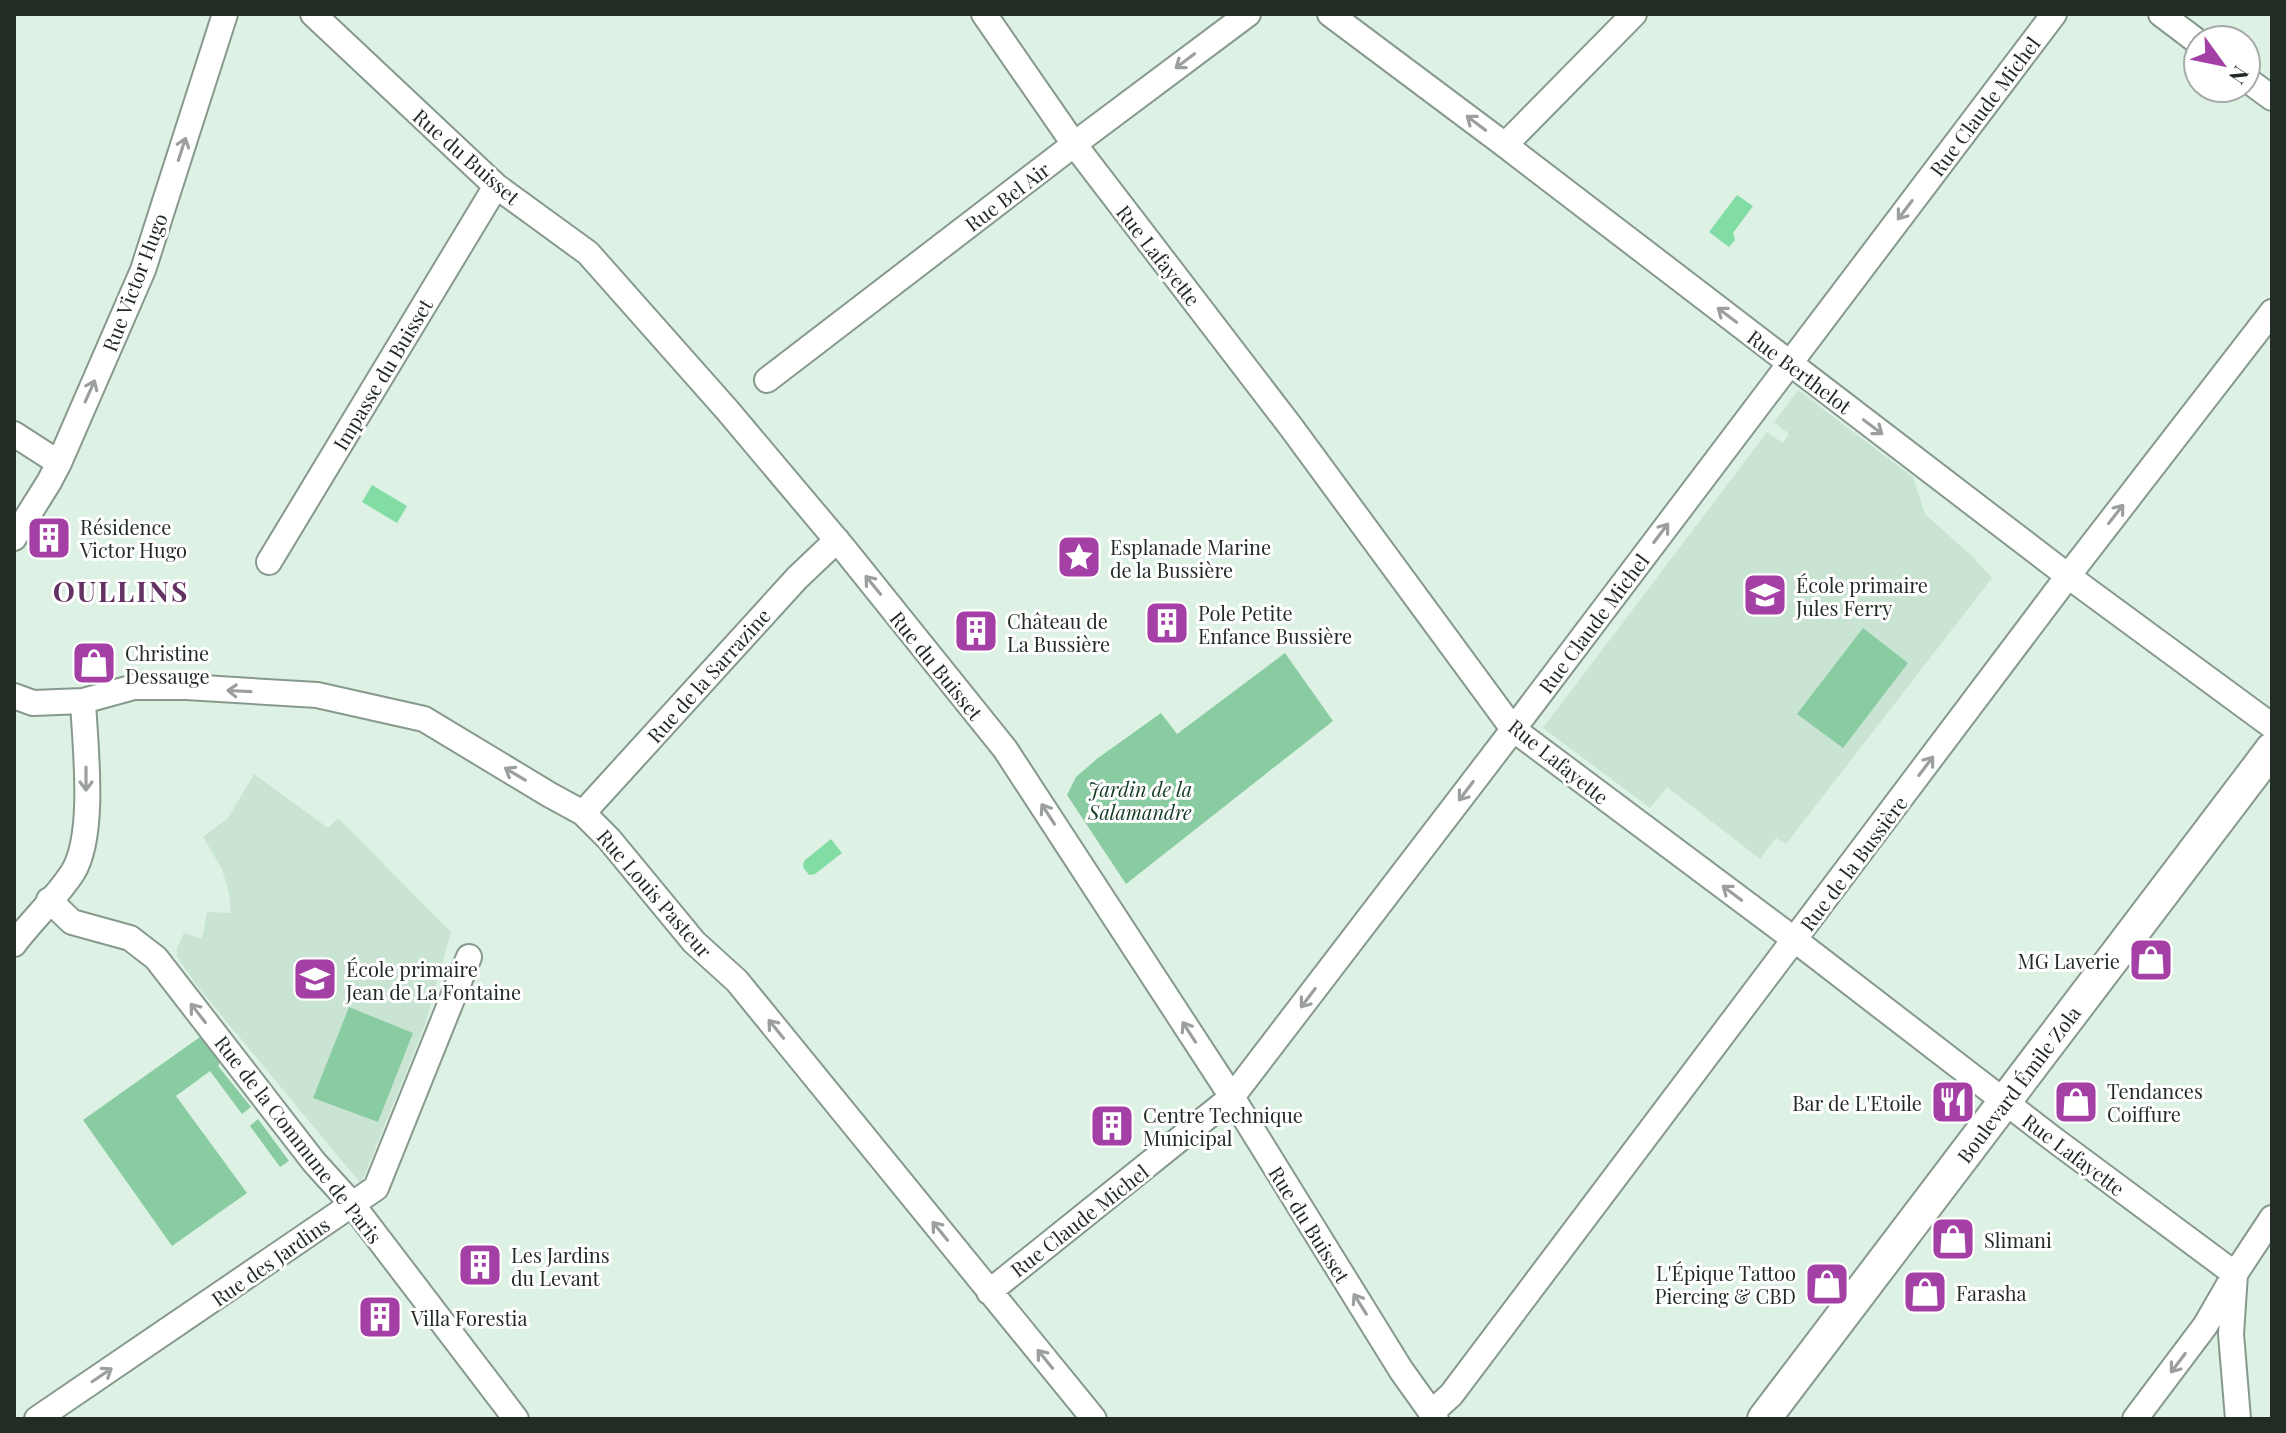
<svg xmlns="http://www.w3.org/2000/svg" width="2286" height="1433" font-family="'Playfair Display',serif">
  <style>
    .built { fill: #cae4d3 }
    .green { fill: #8acca2 }
    .water { fill: #82dda5 }
    .lines { fill: none; stroke-linecap: round; stroke-linejoin: round }
    .minor-casing { stroke: #87998c; stroke-width: 28 }
    .major-casing { stroke: #87998c; stroke-width: 36 }
    .minor { stroke: #fff; stroke-width: 24 }
    .major { stroke: #fff; stroke-width: 32 }
    .oneway { stroke: #9ca09d }
    .labels { text-anchor: middle; dominant-baseline: central; stroke-width: 6; stroke-linejoin: round; paint-order: stroke }
    .street-label { font-size: 20px; fill: #232b25; stroke: #fff }
    .poi-label { font-size: 20px; fill: #232b25; stroke: #fff; text-anchor: start }
    .park-label { font-size: 20px; font-style: italic; fill: #153c26; stroke: #fff }
    .district-label { font-size: 28px; font-weight: bold; letter-spacing: 2px; fill: #633263; stroke: #fff }
  </style>
  <rect width="100%" height="100%" fill="#ddf2e4"/>
  <path class="built" d="M 1798,390 L 1913,477 L 1925,514 L 1973,557 L 1992,578 L 1786,844 L 1776,838 L 1760,859 L 1667,787 L 1650,808 L 1543,728 L 1767,432 L 1783,443 L 1789,434 L 1774,422 Z
    M 254,774 L 328,828 L 338,818 L 451,932 L 425,1025 L 361,1184 L 197,986 L 176,955 L 178,953 L 176,950 L 184,933 L 202,939 L 207,912 L 231,913 L 229,893 L 222,869 L 203,837 L 228,818 Z"/>
  <path class="green" d="M 1863,628 L 1908,663 L 1843,748 L 1797,714 Z
    M 1285,653 L 1333,721 L 1126,884 L 1067,795 L 1076,777 L 1098,758 L 1161,713 L 1177,734 Z
    M 349,1007 L 413,1033 L 378,1122 L 313,1098 Z
    M 200,1037 L 220,1063 L 218,1066 L 251,1107 L 242,1114 L 210,1071 L 176,1096 L 247,1193 L 172,1246 L 83,1120 Z
    M 258,1119 L 289,1161 L 280,1167 L 250,1126 Z"/>
  <path class="water" d="M 1737,195 L 1753,206 L 1733,233 L 1735,240 L 1729,247 L 1709,232 Z
    M 372,485 L 407,506 L 397,523 L 362,502 Z
    M 831,839 L 842,853 L 815,874 L 809,875 L 803,867 L 804,861 Z"/>
  <g class="lines">
    <g class="minor-casing">
      <path id="minor" d="M 313,14 L 496,186 L 588,253 L 728,411 L 845,550 L 1005,749 L 1232,1097 L 1401,1370 L 1436,1419
        M 984,14 L 1074,144 L 1291,427 L 1513,729 L 1795,940 L 2052,1138 L 2235,1274 L 2205,1326 L 2135,1419
        M 1330,14 L 1505,145 L 2068,576 L 2272,726
        M 2161,14 L 2198,42
        M 2246,79 L 2272,98
        M 1505,145 L 1634,14
        M 767,380 L 1085,136 L 1248,14
        M 14,434 L 59,463
        M 14,538 L 49,482 L 59,463 L 143,270 L 225,14
        M 269,562 L 496,186
        M 14,696 L 33,703 L 83,701 L 134,687 L 186,687 L 317,695 L 424,719 L 550,795 L 583,813 L 609,839 L 694,942 L 737,981 L 1094,1419
        M 583,813 L 797,578 L 837,540
        M 49,900 L 72,922 L 130,938 L 156,958 L 314,1162 L 352,1204 L 516,1419
        M 14,944 C 32,920 57,897 73,872 C 96,834 85,746 83,701
        M 989,1292 L 1232,1097 L 1499,748 L 2054,14
        M 1432,1412 L 1451,1395 L 2068,576 L 2272,312
        M 37,1419 L 376,1188 L 469,957
        M 2238,1419 L 2231,1334 L 2235,1274 L 2272,1218"/>
    </g>
    <g class="major-casing">
      <path id="major" d="M 1764,1419 L 2272,749"/>
    </g>
    <use href="#minor" class="minor"/>
    <use href="#major" class="major"/>
  </g>
  <defs><path id="oneway-shaft" d="M-6 0H5M1.5-3L5.5 0L1.5 3" fill="none" stroke-width="1.6" stroke-linecap="round" stroke-linejoin="round" transform="scale(2)"/></defs>
  <g class="oneway">
    <use href="#oneway-shaft" transform="translate(1185 61) rotate(143)"/>
    <use href="#oneway-shaft" transform="translate(1476 123) rotate(-143)"/>
    <use href="#oneway-shaft" transform="translate(182 149) rotate(-72)"/>
    <use href="#oneway-shaft" transform="translate(1905 210) rotate(127)"/>
    <use href="#oneway-shaft" transform="translate(1727 315) rotate(-143)"/>
    <use href="#oneway-shaft" transform="translate(90 391) rotate(-66)"/>
    <use href="#oneway-shaft" transform="translate(1873 427) rotate(37)"/>
    <use href="#oneway-shaft" transform="translate(2116 514) rotate(-52)"/>
    <use href="#oneway-shaft" transform="translate(1661 533) rotate(-53)"/>
    <use href="#oneway-shaft" transform="translate(873 585) rotate(-129)"/>
    <use href="#oneway-shaft" transform="translate(239 691) rotate(-177)"/>
    <use href="#oneway-shaft" transform="translate(1926 766) rotate(-53)"/>
    <use href="#oneway-shaft" transform="translate(515 774) rotate(-149)"/>
    <use href="#oneway-shaft" transform="translate(86 779) rotate(90)"/>
    <use href="#oneway-shaft" transform="translate(1466 791) rotate(127)"/>
    <use href="#oneway-shaft" transform="translate(1048 814) rotate(-123)"/>
    <use href="#oneway-shaft" transform="translate(1732 893) rotate(-143)"/>
    <use href="#oneway-shaft" transform="translate(1308 998) rotate(127)"/>
    <use href="#oneway-shaft" transform="translate(198 1013) rotate(-128)"/>
    <use href="#oneway-shaft" transform="translate(776 1029) rotate(-129)"/>
    <use href="#oneway-shaft" transform="translate(1189 1032) rotate(-123)"/>
    <use href="#oneway-shaft" transform="translate(940 1231) rotate(-129)"/>
    <use href="#oneway-shaft" transform="translate(1360 1304) rotate(-122)"/>
    <use href="#oneway-shaft" transform="translate(1045 1359) rotate(-129)"/>
    <use href="#oneway-shaft" transform="translate(2178 1363) rotate(127)"/>
    <use href="#oneway-shaft" transform="translate(102 1375) rotate(-34)"/>
  </g>
  <defs>
    <g id="building-square" transform="scale(2.3)"><rect x="-9" y="-9" width="18" height="18" rx="4" fill="#a33fa5" stroke="#fff"/><path d="M-4-6H4V6H1V3H-1V6H-4ZM-2.5-4.3h1.7v1.8h-1.7ZM.8-4.3h1.7v1.8H.8ZM-2.5-1h1.7V.8h-1.7ZM.8-1h1.7V.8H.8Z" fill="#fff"/></g>
    <g id="sight-square" transform="scale(2.3)"><rect x="-9" y="-9" width="18" height="18" rx="4" fill="#a33fa5" stroke="#fff"/><path d="M0-6L1.8-2.2L6-1.7L2.9 1.2L3.7 5.4L0 3.3L-3.7 5.4L-2.9 1.2L-6-1.7L-1.8-2.2Z" fill="#fff"/></g>
    <g id="school-square" transform="scale(2.3)"><rect x="-9" y="-9" width="18" height="18" rx="4" fill="#a33fa5" stroke="#fff"/><path d="M0-5L7-2L0 1L-7-2ZM-4 1L0 2.5L4 1V4Q0 6-4 4Z" fill="#fff"/></g>
    <g id="shop-square" transform="scale(2.3)"><rect x="-9" y="-9" width="18" height="18" rx="4" fill="#a33fa5" stroke="#fff"/><path d="M-5-2.5h2.3a2.7 3.5 0 0 1 5.4 0H5L5.5 6h-11ZM-1.5-2.5h3a1.5 2.3 0 0 0-3 0Z" fill="#fff"/></g>
    <g id="restaurant-square" transform="scale(2.3)"><rect x="-9" y="-9" width="18" height="18" rx="4" fill="#a33fa5" stroke="#fff"/><path d="M-5-6h1v4h1v-4h1v4h1v-4h1v5L-1.5 .5V6h-2V.5L-5-1ZM5-6V6H3V1.5H1.5Q1.5-4 5-6Z" fill="#fff"/></g>
  </defs>
  <g fill-rule="evenodd">
    <use href="#building-square" x="49" y="538"/>
    <use href="#sight-square" x="1079" y="557"/>
    <use href="#school-square" x="1765" y="595"/>
    <use href="#building-square" x="1167" y="623"/>
    <use href="#building-square" x="976" y="631"/>
    <use href="#shop-square" x="94" y="663"/>
    <use href="#shop-square" x="2151" y="960"/>
    <use href="#school-square" x="315" y="979"/>
    <use href="#restaurant-square" x="1953" y="1102"/>
    <use href="#shop-square" x="2076" y="1102"/>
    <use href="#building-square" x="1112" y="1126"/>
    <use href="#shop-square" x="1953" y="1239"/>
    <use href="#building-square" x="480" y="1265"/>
    <use href="#shop-square" x="1827" y="1284"/>
    <use href="#shop-square" x="1925" y="1292"/>
    <use href="#building-square" x="380" y="1317"/>
  </g>
  <g class="labels">
    <g class="street-label">
      <text transform="translate(1984 106) rotate(-53)">Rue Claude Michel</text>
      <text transform="translate(467 156) rotate(41)">Rue du Buisset</text>
      <text transform="translate(1007 196) rotate(-37)">Rue Bel Air</text>
      <text transform="translate(1159 255) rotate(52)">Rue Lafayette</text>
      <text transform="translate(134 282) rotate(-69)">Rue Victor Hugo</text>
      <text transform="translate(1800 371) rotate(37)">Rue Berthelot</text>
      <text transform="translate(382 374) rotate(-59)">Impasse du Buisset</text>
      <text transform="translate(1593 623) rotate(-53)">Rue Claude Michel</text>
      <text transform="translate(937 665) rotate(51)">Rue du Buisset</text>
      <text transform="translate(708 675) rotate(-48)">Rue de la Sarrazine</text>
      <text transform="translate(1559 761) rotate(39)">Rue Lafayette</text>
      <text transform="translate(1853 863) rotate(-53)">Rue de la Bussière</text>
      <text transform="translate(655 893) rotate(49)">Rue Louis Pasteur</text>
      <text transform="translate(2018 1084) rotate(-53)">Boulevard Émile Zola</text>
      <text transform="translate(299 1139) rotate(52)">Rue de la Commune de Paris</text>
      <text transform="translate(2074 1154) rotate(37)">Rue Lafayette</text>
      <text transform="translate(1079 1220) rotate(-38)">Rue Claude Michel</text>
      <text transform="translate(1310 1224) rotate(58)">Rue du Buisset</text>
      <text transform="translate(270 1261) rotate(-35)">Rue des Jardins</text>
    </g>
    <g class="poi-label">
      <text x="80" y="526">Résidence<tspan x="80" dy="23">Victor Hugo</tspan></text>
      <text x="1110" y="546">Esplanade Marine<tspan x="1110" dy="23">de la Bussière</tspan></text>
      <text x="1796" y="584">École primaire<tspan x="1796" dy="23">Jules Ferry</tspan></text>
      <text x="1198" y="612">Pole Petite<tspan x="1198" dy="23">Enfance Bussière</tspan></text>
      <text x="1007" y="620">Château de<tspan x="1007" dy="23">La Bussière</tspan></text>
      <text x="125" y="652">Christine<tspan x="125" dy="23">Dessauge</tspan></text>
      <text x="2120" y="960" text-anchor="end">MG Laverie</text>
      <text x="346" y="968">École primaire<tspan x="346" dy="23">Jean de La Fontaine</tspan></text>
      <text x="2107" y="1090">Tendances<tspan x="2107" dy="23">Coiffure</tspan></text>
      <text x="1922" y="1102" text-anchor="end">Bar de L'Etoile</text>
      <text x="1143" y="1114">Centre Technique<tspan x="1143" dy="23">Municipal</tspan></text>
      <text x="1984" y="1239">Slimani</text>
      <text x="511" y="1254">Les Jardins<tspan x="511" dy="23">du Levant</tspan></text>
      <text x="1796" y="1272" text-anchor="end">L'Épique Tattoo<tspan x="1796" dy="23">Piercing &amp; CBD</tspan></text>
      <text x="1956" y="1292">Farasha</text>
      <text x="411" y="1317">Villa Forestia</text>
    </g>
    <g class="park-label">
      <text x="1140" y="788">Jardin de la<tspan x="1140" dy="23">Salamandre</tspan></text>
    </g>
    <g class="district-label">
      <text x="121" y="590">OULLINS</text>
    </g>
  </g>
  <rect width="2286" height="1433" fill="none" stroke="#232b25" stroke-width="32"/>
  <g transform="translate(2222 64) rotate(123)"><circle r="38" fill="#ffffff" stroke="#a7aaa8" stroke-width="2"/>
  <path d="M0-6L14 30L0 20L-14 30Z" fill="#a33fa5"/>
  <text y="-12" font-size="22" font-weight="bold" text-anchor="middle" fill="#232b25">N</text>
  </g>
</svg>
